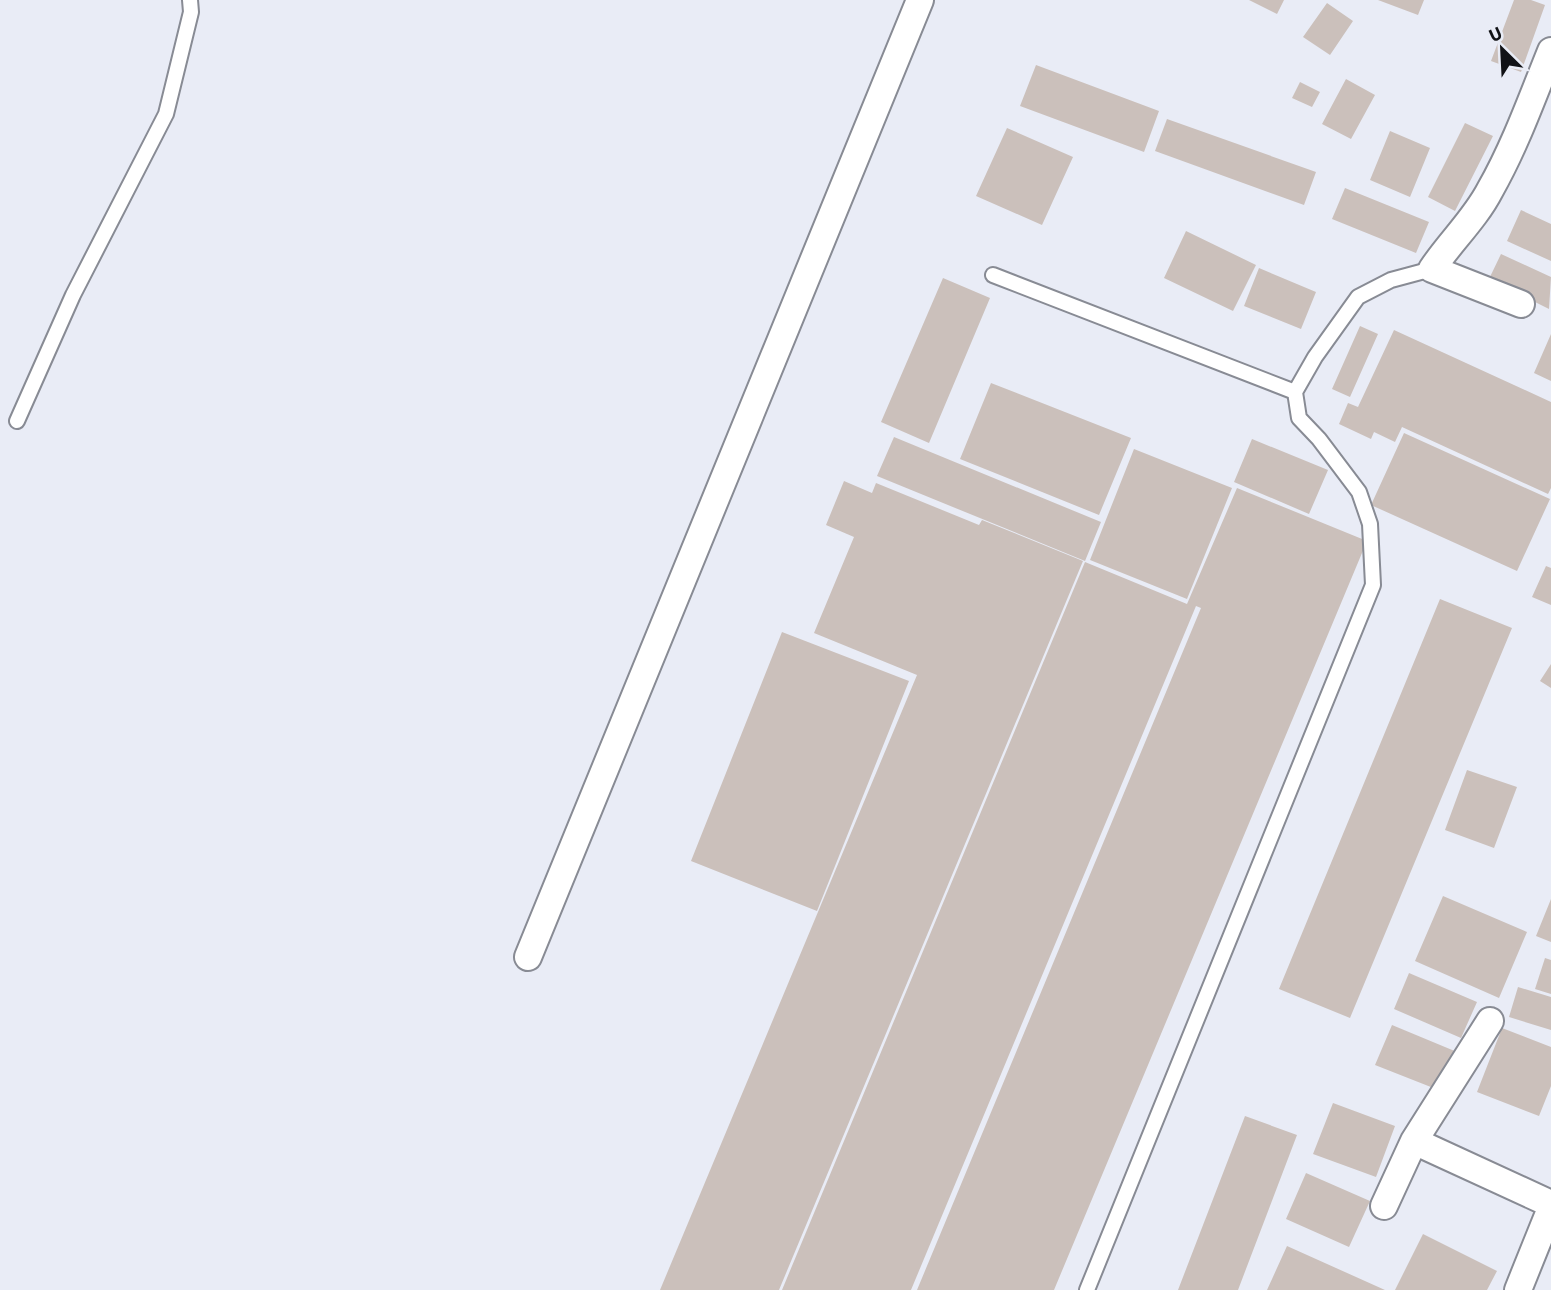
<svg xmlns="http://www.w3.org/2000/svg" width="1551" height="1290" font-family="'Source Sans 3',sans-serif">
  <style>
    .building { fill: #cbc0bb }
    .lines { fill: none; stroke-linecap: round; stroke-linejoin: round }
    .service-casing { stroke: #888b94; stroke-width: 18 }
    .minor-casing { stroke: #888b94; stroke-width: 30 }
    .service { stroke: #fff; stroke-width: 14 }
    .minor { stroke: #fff; stroke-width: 26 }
  </style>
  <rect width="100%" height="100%" fill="#e9ecf6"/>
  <path class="building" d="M 1249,0 L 1284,0 L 1277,14 Z
    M 1378,0 L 1424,0 L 1418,15 Z
    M 1514,0 L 1531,0 L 1545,5 L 1521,72 L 1491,61 Z
    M 1327,3 L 1353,21 L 1330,55 L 1303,37 Z
    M 1036,65 L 1159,111 L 1144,152 L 1020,106 Z
    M 1346,79 L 1375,95 L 1351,139 L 1322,124 Z
    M 1300,82 L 1320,92 L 1312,107 L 1292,98 Z
    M 1167,119 L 1316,172 L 1304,205 L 1155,151 Z
    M 1465,123 L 1493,136 L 1455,211 L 1428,197 Z
    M 1007,128 L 1073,157 L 1042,225 L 976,196 Z
    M 1390,131 L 1430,148 L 1410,197 L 1370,180 Z
    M 1345,188 L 1429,222 L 1416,253 L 1332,219 Z
    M 1521,210 L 1551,224 L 1551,261 L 1507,241 Z
    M 1186,231 L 1256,265 L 1233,311 L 1164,278 Z
    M 1501,254 L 1551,277 L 1549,309 L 1489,279 Z
    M 1259,268 L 1316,292 L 1301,329 L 1244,306 Z
    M 943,278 L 990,298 L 929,443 L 881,422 Z
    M 1360,326 L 1378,334 L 1350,397 L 1332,389 Z
    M 1394,330 L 1551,402 L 1551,488 L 1548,494 L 1402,427 L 1395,442 L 1374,432 L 1371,439 L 1339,424 L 1348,403 L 1358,407 Z
    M 1551,334 L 1551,381 L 1534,373 Z
    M 991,383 L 1131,438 L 1099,515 L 960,459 Z
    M 1404,433 L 1550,499 L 1517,571 L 1371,505 Z
    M 894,437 L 1101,522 L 1085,561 L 877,476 Z
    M 1252,439 L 1328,470 L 1309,514 L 1234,482 Z
    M 1134,449 L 1232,488 L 1187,599 L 1090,560 Z
    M 844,481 L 872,493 L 876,483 L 979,525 L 982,520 L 1083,561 L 779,1290 L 660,1290 L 917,675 L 814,633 L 854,537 L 826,525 Z
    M 1237,488 L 1367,541 L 1054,1290 L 917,1290 L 1201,608 L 1196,606 L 911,1290 L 782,1290 L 1085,562 L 1187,604 Z
    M 1546,566 L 1551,568 L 1551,605 L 1532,597 Z
    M 1440,599 L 1512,628 L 1350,1018 L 1279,989 Z
    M 782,632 L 909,681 L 817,911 L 691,861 Z
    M 1551,664 L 1551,688 L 1540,681 Z
    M 1467,770 L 1517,787 L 1494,848 L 1445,830 Z
    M 1443,896 L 1527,932 L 1499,998 L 1415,961 Z
    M 1551,899 L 1551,942 L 1536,936 Z
    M 1545,958 L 1551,960 L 1551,994 L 1535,989 Z
    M 1409,973 L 1477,1002 L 1461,1038 L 1394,1009 Z
    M 1518,987 L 1551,997 L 1551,1030 L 1509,1017 Z
    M 1392,1025 L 1457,1052 L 1441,1091 L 1375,1065 Z
    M 1502,1028 L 1551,1047 L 1551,1086 L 1539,1116 L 1477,1092 Z
    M 1333,1103 L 1395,1126 L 1376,1177 L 1313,1154 Z
    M 1245,1116 L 1297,1135 L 1238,1290 L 1178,1290 Z
    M 1306,1173 L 1370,1201 L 1349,1247 L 1286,1219 Z
    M 1423,1234 L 1497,1271 L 1487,1290 L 1395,1290 Z
    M 1287,1246 L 1385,1290 L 1267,1290 Z"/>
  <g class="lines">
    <g class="service-casing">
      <path id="service" d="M 993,275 L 1295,392
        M 17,421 L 73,295 L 166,114 L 191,12 L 190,0
        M 1087,1290 L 1373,585 L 1370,524 L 1359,492 L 1319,439 L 1299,418 L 1295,392 L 1315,357 L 1358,297 L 1391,280 L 1432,269"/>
    </g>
    <g class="minor-casing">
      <path id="minor" d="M 1521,304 L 1432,269 C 1450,242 1475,219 1490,190 C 1515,146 1532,98 1551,51
        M 528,957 L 920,0
        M 1414,1141 L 1551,1204
        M 1384,1206 L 1414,1141 L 1490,1021
        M 1518,1290 L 1551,1208"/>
    </g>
    <use href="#service" class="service"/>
    <use href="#minor" class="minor"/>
  </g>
  <g transform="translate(1502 49) rotate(336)" stroke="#e9ecf6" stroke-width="5" paint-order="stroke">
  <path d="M0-5L12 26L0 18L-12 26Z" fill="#111216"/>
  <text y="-10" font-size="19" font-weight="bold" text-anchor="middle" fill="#111216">U</text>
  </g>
</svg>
